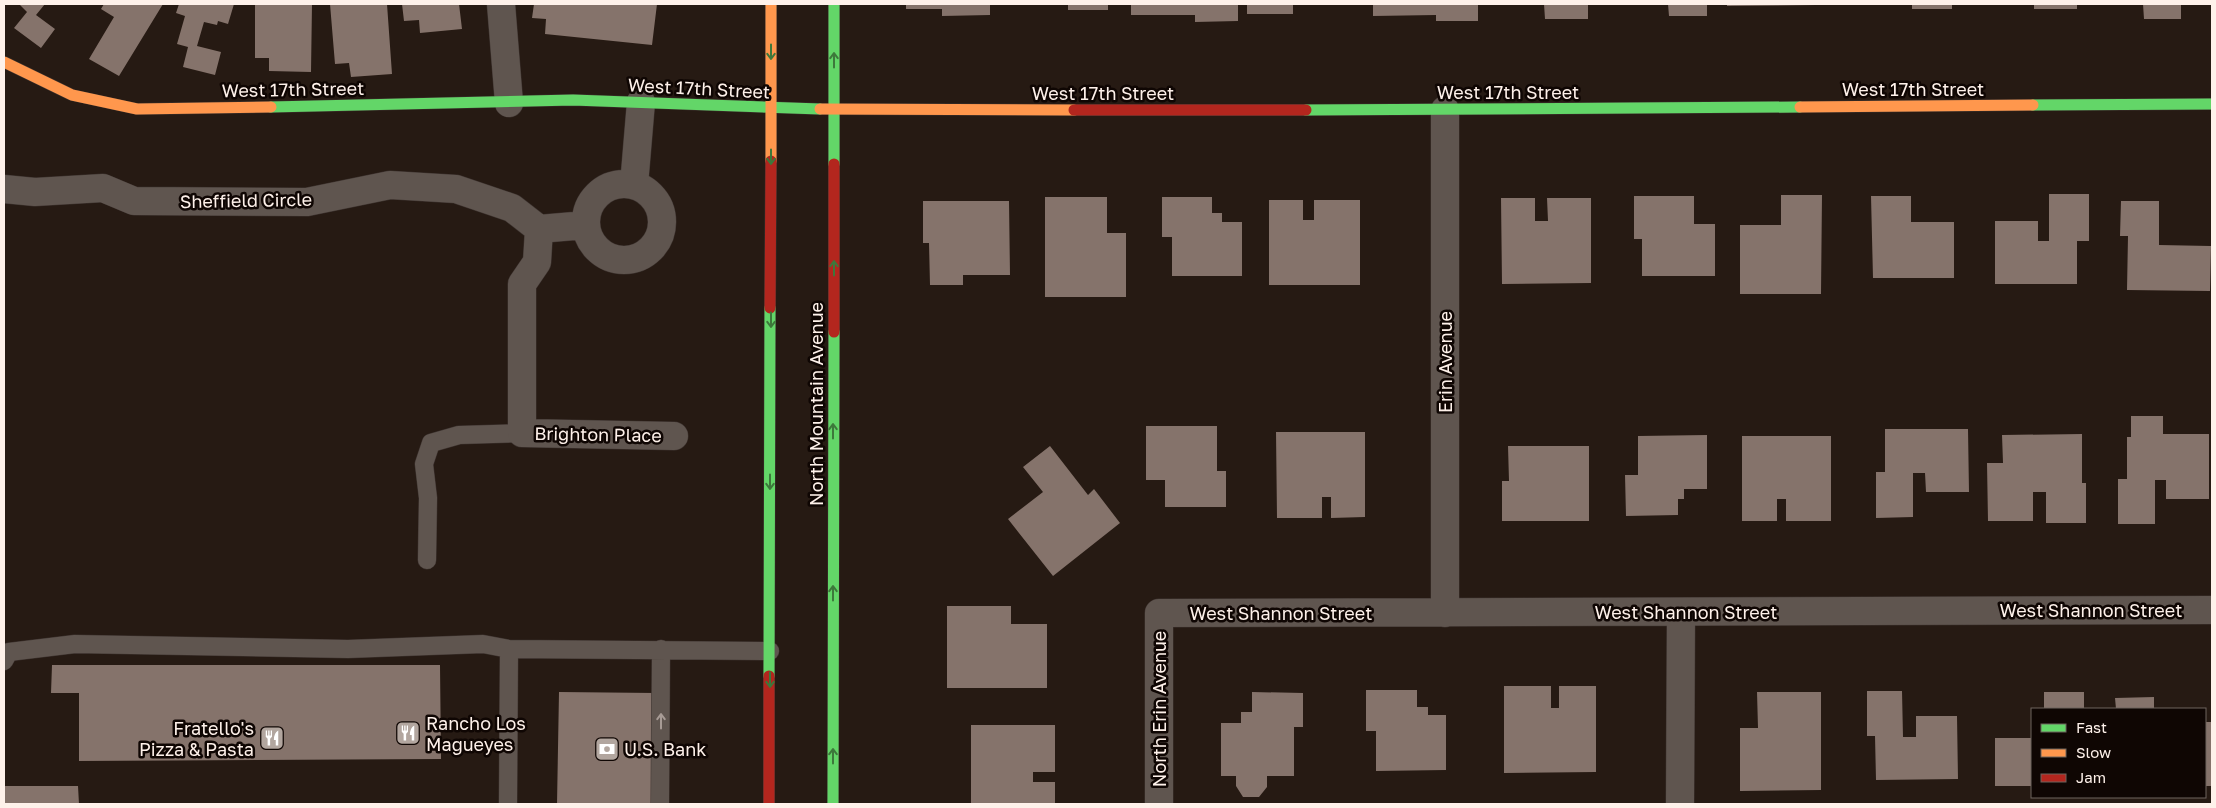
<svg xmlns="http://www.w3.org/2000/svg" width="2216" height="808" font-family="'Golos Text',sans-serif">
  <style>
    .building { fill: #85736b }
    .lines { fill: none; stroke-linecap: round; stroke-linejoin: round }
    .lane-casing { stroke: #3e3430; stroke-width: 19 }
    .street-casing { stroke: #3e3430; stroke-width: 29 }
    .fast-casing { stroke: #3e3430; stroke-width: 12 }
    .slow-casing { stroke: #3e3430; stroke-width: 12 }
    .jam-casing { stroke: #3e3430; stroke-width: 12 }
    .lane { stroke: #5f554f; stroke-width: 18 }
    .street { stroke: #5f554f; stroke-width: 28 }
    .fast { stroke: #63d668; stroke-width: 11 }
    .slow { stroke: #ff974d; stroke-width: 11 }
    .jam { stroke: #b3261e; stroke-width: 11 }
    .oneway { stroke: #3d783b }
    .oneway2 { stroke: #a79b95 }
    .labels { text-anchor: middle; dominant-baseline: central; stroke-width: 5; stroke-linejoin: round; paint-order: stroke }
    .street-label { font-size: 18px; fill: #fef1ea; stroke: #0f0603 }
    .poi-label { font-size: 18px; fill: #fef1ea; stroke: #0f0603; text-anchor: start }
  </style>
  <rect width="100%" height="100%" fill="#261a13"/>
  <path class="building" d="M 19,4 L 45,4 L 36,15 L 55,29 L 41,48 L 14,28 L 27,12 Z
    M 104,4 L 163,4 L 119,76 L 89,59 L 114,17 L 101,9 Z
    M 179,4 L 234,4 L 228,24 L 218,21 L 217,25 L 204,22 L 197,46 L 221,52 L 215,75 L 183,67 L 188,47 L 177,44 L 185,16 L 176,13 Z
    M 255,4 L 312,4 L 311,72 L 269,71 L 269,58 L 255,58 Z
    M 330,4 L 387,4 L 392,74 L 351,77 L 349,63 L 335,64 Z
    M 402,4 L 459,4 L 462,29 L 420,33 L 419,20 L 404,21 Z
    M 534,4 L 657,4 L 652,45 L 545,34 L 546,19 L 532,18 Z
    M 906,4 L 990,4 L 990,15 L 942,16 L 942,9 L 906,9 Z
    M 1068,4 L 1108,4 L 1108,10 L 1068,10 Z
    M 1131,4 L 1238,4 L 1238,21 L 1195,22 L 1195,15 L 1131,15 Z
    M 1247,4 L 1293,4 L 1293,14 L 1247,14 Z
    M 1373,4 L 1478,4 L 1478,21 L 1436,21 L 1436,15 L 1373,16 Z
    M 1544,4 L 1588,4 L 1588,19 L 1545,19 Z
    M 1668,4 L 1707,4 L 1707,16 L 1669,16 Z
    M 1727,4 L 1816,4 L 1816,5 L 1727,6 Z
    M 1912,4 L 1952,4 L 1952,9 L 1912,9 Z
    M 2034,4 L 2077,4 L 2077,9 L 2034,9 Z
    M 2143,4 L 2181,4 L 2181,19 L 2144,19 Z
    M 2049,194 L 2089,194 L 2089,241 L 2077,241 L 2077,284 L 1995,284 L 1995,221 L 2038,221 L 2038,241 L 2049,241 Z
    M 1781,195 L 1822,195 L 1821,294 L 1740,294 L 1740,225 L 1781,225 Z
    M 1634,196 L 1694,196 L 1694,224 L 1715,224 L 1715,276 L 1642,276 L 1642,239 L 1634,239 Z
    M 1871,196 L 1911,196 L 1911,222 L 1954,222 L 1954,278 L 1873,278 Z
    M 1045,197 L 1107,197 L 1107,233 L 1126,233 L 1126,297 L 1045,297 Z
    M 1162,197 L 1212,197 L 1212,213 L 1222,213 L 1222,222 L 1242,222 L 1242,276 L 1172,276 L 1172,237 L 1162,237 Z
    M 1501,198 L 1535,198 L 1535,221 L 1548,221 L 1547,198 L 1591,198 L 1591,283 L 1502,284 Z
    M 1269,200 L 1303,200 L 1303,220 L 1314,220 L 1314,200 L 1360,200 L 1360,285 L 1269,285 Z
    M 923,201 L 1009,201 L 1010,275 L 963,275 L 963,285 L 930,285 L 929,243 L 923,243 Z
    M 2121,201 L 2159,201 L 2159,245 L 2211,246 L 2210,291 L 2127,290 L 2128,236 L 2120,236 Z
    M 2131,416 L 2163,416 L 2163,434 L 2209,434 L 2209,499 L 2166,499 L 2166,480 L 2155,480 L 2155,524 L 2118,524 L 2118,479 L 2127,479 L 2127,437 L 2131,437 Z
    M 1146,426 L 1217,426 L 1217,471 L 1226,471 L 1226,507 L 1165,507 L 1165,480 L 1146,480 Z
    M 1885,429 L 1968,429 L 1969,492 L 1926,492 L 1925,473 L 1913,473 L 1913,517 L 1876,518 L 1876,472 L 1885,472 Z
    M 1276,432 L 1365,432 L 1365,517 L 1331,518 L 1331,497 L 1322,497 L 1322,518 L 1277,518 Z
    M 2082,434 L 2082,483 L 2086,483 L 2086,523 L 2046,523 L 2046,492 L 2033,492 L 2033,521 L 1988,521 L 1987,463 L 2003,463 L 2002,435 Z
    M 1707,435 L 1707,489 L 1684,489 L 1684,499 L 1678,499 L 1678,515 L 1626,516 L 1625,475 L 1638,475 L 1638,436 Z
    M 1742,436 L 1831,436 L 1831,521 L 1786,521 L 1786,499 L 1777,499 L 1777,521 L 1742,521 Z
    M 1050,446 L 1088,495 L 1094,489 L 1120,523 L 1053,576 L 1008,519 L 1043,492 L 1023,467 Z
    M 1508,446 L 1589,446 L 1589,521 L 1502,521 L 1502,481 L 1509,481 Z
    M 947,606 L 1011,606 L 1011,624 L 1047,624 L 1047,688 L 947,688 Z
    M 52,665 L 440,665 L 441,759 L 79,761 L 79,693 L 51,693 Z
    M 1504,686 L 1551,686 L 1551,708 L 1559,708 L 1559,686 L 1596,686 L 1596,772 L 1504,773 Z
    M 1366,690 L 1417,690 L 1417,707 L 1428,707 L 1428,715 L 1446,715 L 1446,770 L 1376,771 L 1376,731 L 1366,731 Z
    M 1867,691 L 1902,691 L 1903,737 L 1916,737 L 1916,716 L 1957,716 L 1958,779 L 1876,780 L 1875,736 L 1867,736 Z
    M 559,692 L 656,693 L 656,804 L 557,804 Z
    M 1252,692 L 1303,693 L 1303,727 L 1294,727 L 1294,776 L 1267,776 L 1267,787 L 1259,797 L 1243,797 L 1236,786 L 1236,776 L 1221,776 L 1221,723 L 1241,723 L 1241,712 L 1252,712 Z
    M 1757,692 L 1821,692 L 1821,790 L 1740,791 L 1740,728 L 1758,728 Z
    M 2044,692 L 2084,692 L 2084,709 L 2044,709 Z
    M 2154,697 L 2154,709 L 2116,709 L 2115,698 Z
    M 2205,722 L 2212,722 L 2212,786 L 2205,786 Z
    M 971,725 L 1055,725 L 1055,772 L 1033,772 L 1033,782 L 1055,782 L 1055,804 L 971,804 Z
    M 1995,738 L 2032,738 L 2032,786 L 1995,786 Z
    M 4,786 L 78,786 L 79,804 L 4,804 Z"/>
  <g class="lines">
    <g class="lane-casing">
      <path id="lane" d="M 427,560 L 428,498 L 424,464 L 431,443 L 459,435 L 522,433
        M 509,649 L 770,651
        M 4,661 L 9,652 L 75,644 L 348,649 L 483,644 L 509,649 L 508,804
        M 660,804 L 661,649"/>
    </g>
    <g class="street-casing">
      <path id="street" d="M 501,4 L 509,103
        M586 222a38 38 0 1 1 76 0a38 38 0 1 1-76 0Z
        M 634,185 L 641,102
        M 4,189 L 35,192 L 103,188 L 134,201 L 307,202 L 390,185 L 456,189 L 512,208 L 539,229
        M 539,229 L 537,262 L 522,284 L 522,433 L 674,436
        M 539,229 L 586,225
        M 1445,613 L 1445,110
        M 1159,804 L 1159,613 L 2212,610
        M 1680,804 L 1681,612"/>
    </g>
    <g class="fast-casing">
      <path id="fast" d="M 2033,105 L 2212,104
        M 271,107 L 573,100 L 820,109
        M 1306,110 L 1800,107
        M 834,164 L 834,4
        M 769,676 L 770,308
        M 833,804 L 834,332"/>
    </g>
    <g class="slow-casing">
      <path id="slow" d="M 4,62 L 72,95 L 137,109 L 271,107
        M 1800,107 L 2033,105
        M 820,109 L 1074,110
        M 771,161 L 771,4"/>
    </g>
    <g class="jam-casing">
      <path id="jam" d="M 1074,110 L 1306,110
        M 770,308 L 771,161
        M 834,332 L 834,164
        M 769,804 L 769,676"/>
    </g>
    <use href="#lane" class="lane"/>
    <use href="#street" class="street"/>
    <use href="#fast" class="fast"/>
    <use href="#slow" class="slow"/>
    <use href="#jam" class="jam"/>
  </g>
  <defs><path id="oneway-shaft" d="M-6 0H5M1.5-3L5.5 0L1.5 3" fill="none" stroke-width="1.6" stroke-linecap="round" stroke-linejoin="round" transform="scale(1.25)"/></defs>
  <g class="oneway">
    <use href="#oneway-shaft" transform="translate(771 52) rotate(90)"/>
    <use href="#oneway-shaft" transform="translate(834 60) rotate(-90)"/>
    <use href="#oneway-shaft" transform="translate(771 157) rotate(90)"/>
    <use href="#oneway-shaft" transform="translate(834 268) rotate(-90)"/>
    <use href="#oneway-shaft" transform="translate(771 320) rotate(90)"/>
    <use href="#oneway-shaft" transform="translate(833 431) rotate(-90)"/>
    <use href="#oneway-shaft" transform="translate(770 482) rotate(90)"/>
    <use href="#oneway-shaft" transform="translate(833 593) rotate(-90)"/>
    <use href="#oneway-shaft" transform="translate(770 680) rotate(90)"/>
    <use href="#oneway-shaft" transform="translate(833 756) rotate(-90)"/>
  </g>
  <use class="oneway2" href="#oneway-shaft" transform="translate(661 721) rotate(-90)"/>
  <defs>
    <g id="restaurant-square" transform="scale(1.25)"><rect x="-9" y="-9" width="18" height="18" rx="4" fill="#b2a69f" stroke="#0f0603"/><path d="M-5-6h1v4h1v-4h1v4h1v-4h1v5L-1.5 .5V6h-2V.5L-5-1ZM5-6V6H3V1.5H1.5Q1.5-4 5-6Z" fill="#fff"/></g>
    <g id="bank-square" transform="scale(1.25)"><rect x="-9" y="-9" width="18" height="18" rx="4" fill="#b2a69f" stroke="#0f0603"/><path d="M-6-4H6V4H-6ZM0-2.3a2.3 2.3 0 1 0 0 4.6a2.3 2.3 0 1 0 0-4.6Z" fill="#fff"/></g>
  </defs>
  <g fill-rule="evenodd">
    <use href="#restaurant-square" x="408" y="733"/>
    <use href="#restaurant-square" x="272" y="738"/>
    <use href="#bank-square" x="607" y="749"/>
  </g>
  <g class="labels">
    <g class="street-label">
      <text transform="translate(699 88) rotate(3)">West 17th Street</text>
      <text transform="translate(293 89) rotate(-1)">West 17th Street</text>
      <text x="1913" y="89">West 17th Street</text>
      <text x="1508" y="92">West 17th Street</text>
      <text x="1103" y="93">West 17th Street</text>
      <text transform="translate(246 200) rotate(-1)">Sheffield Circle</text>
      <text transform="translate(1445 362) rotate(-90)">Erin Avenue</text>
      <text transform="translate(816 404) rotate(-90)">North Mountain Avenue</text>
      <text transform="translate(598 434) rotate(1)">Brighton Place</text>
      <text x="2091" y="610">West Shannon Street</text>
      <text x="1686" y="612">West Shannon Street</text>
      <text x="1281" y="613">West Shannon Street</text>
      <text transform="translate(1159 709) rotate(-90)">North Erin Avenue</text>
    </g>
    <g class="poi-label">
      <text x="426" y="723">Rancho Los<tspan x="426" dy="21">Magueyes</tspan></text>
      <text x="254" y="728" text-anchor="end">Fratello's<tspan x="254" dy="21">Pizza &amp; Pasta</tspan></text>
      <text x="624" y="749">U.S. Bank</text>
    </g>
  </g>
  <rect width="2216" height="808" fill="none" stroke="#fef1ea" stroke-width="10"/>
  <rect x="2031" y="708" width="175" height="90" fill="#0f0603" stroke="#6f645f"/>
  <rect x="2041" y="724" width="25" height="8" fill="#63d668" stroke="#6f645f"/>
  <text x="2076" y="733" font-size="15" fill="#fef1ea">Fast</text>
  <rect x="2041" y="749" width="25" height="8" fill="#ff974d" stroke="#6f645f"/>
  <text x="2076" y="758" font-size="15" fill="#fef1ea">Slow</text>
  <rect x="2041" y="774" width="25" height="8" fill="#b3261e" stroke="#6f645f"/>
  <text x="2076" y="783" font-size="15" fill="#fef1ea">Jam</text>
</svg>
